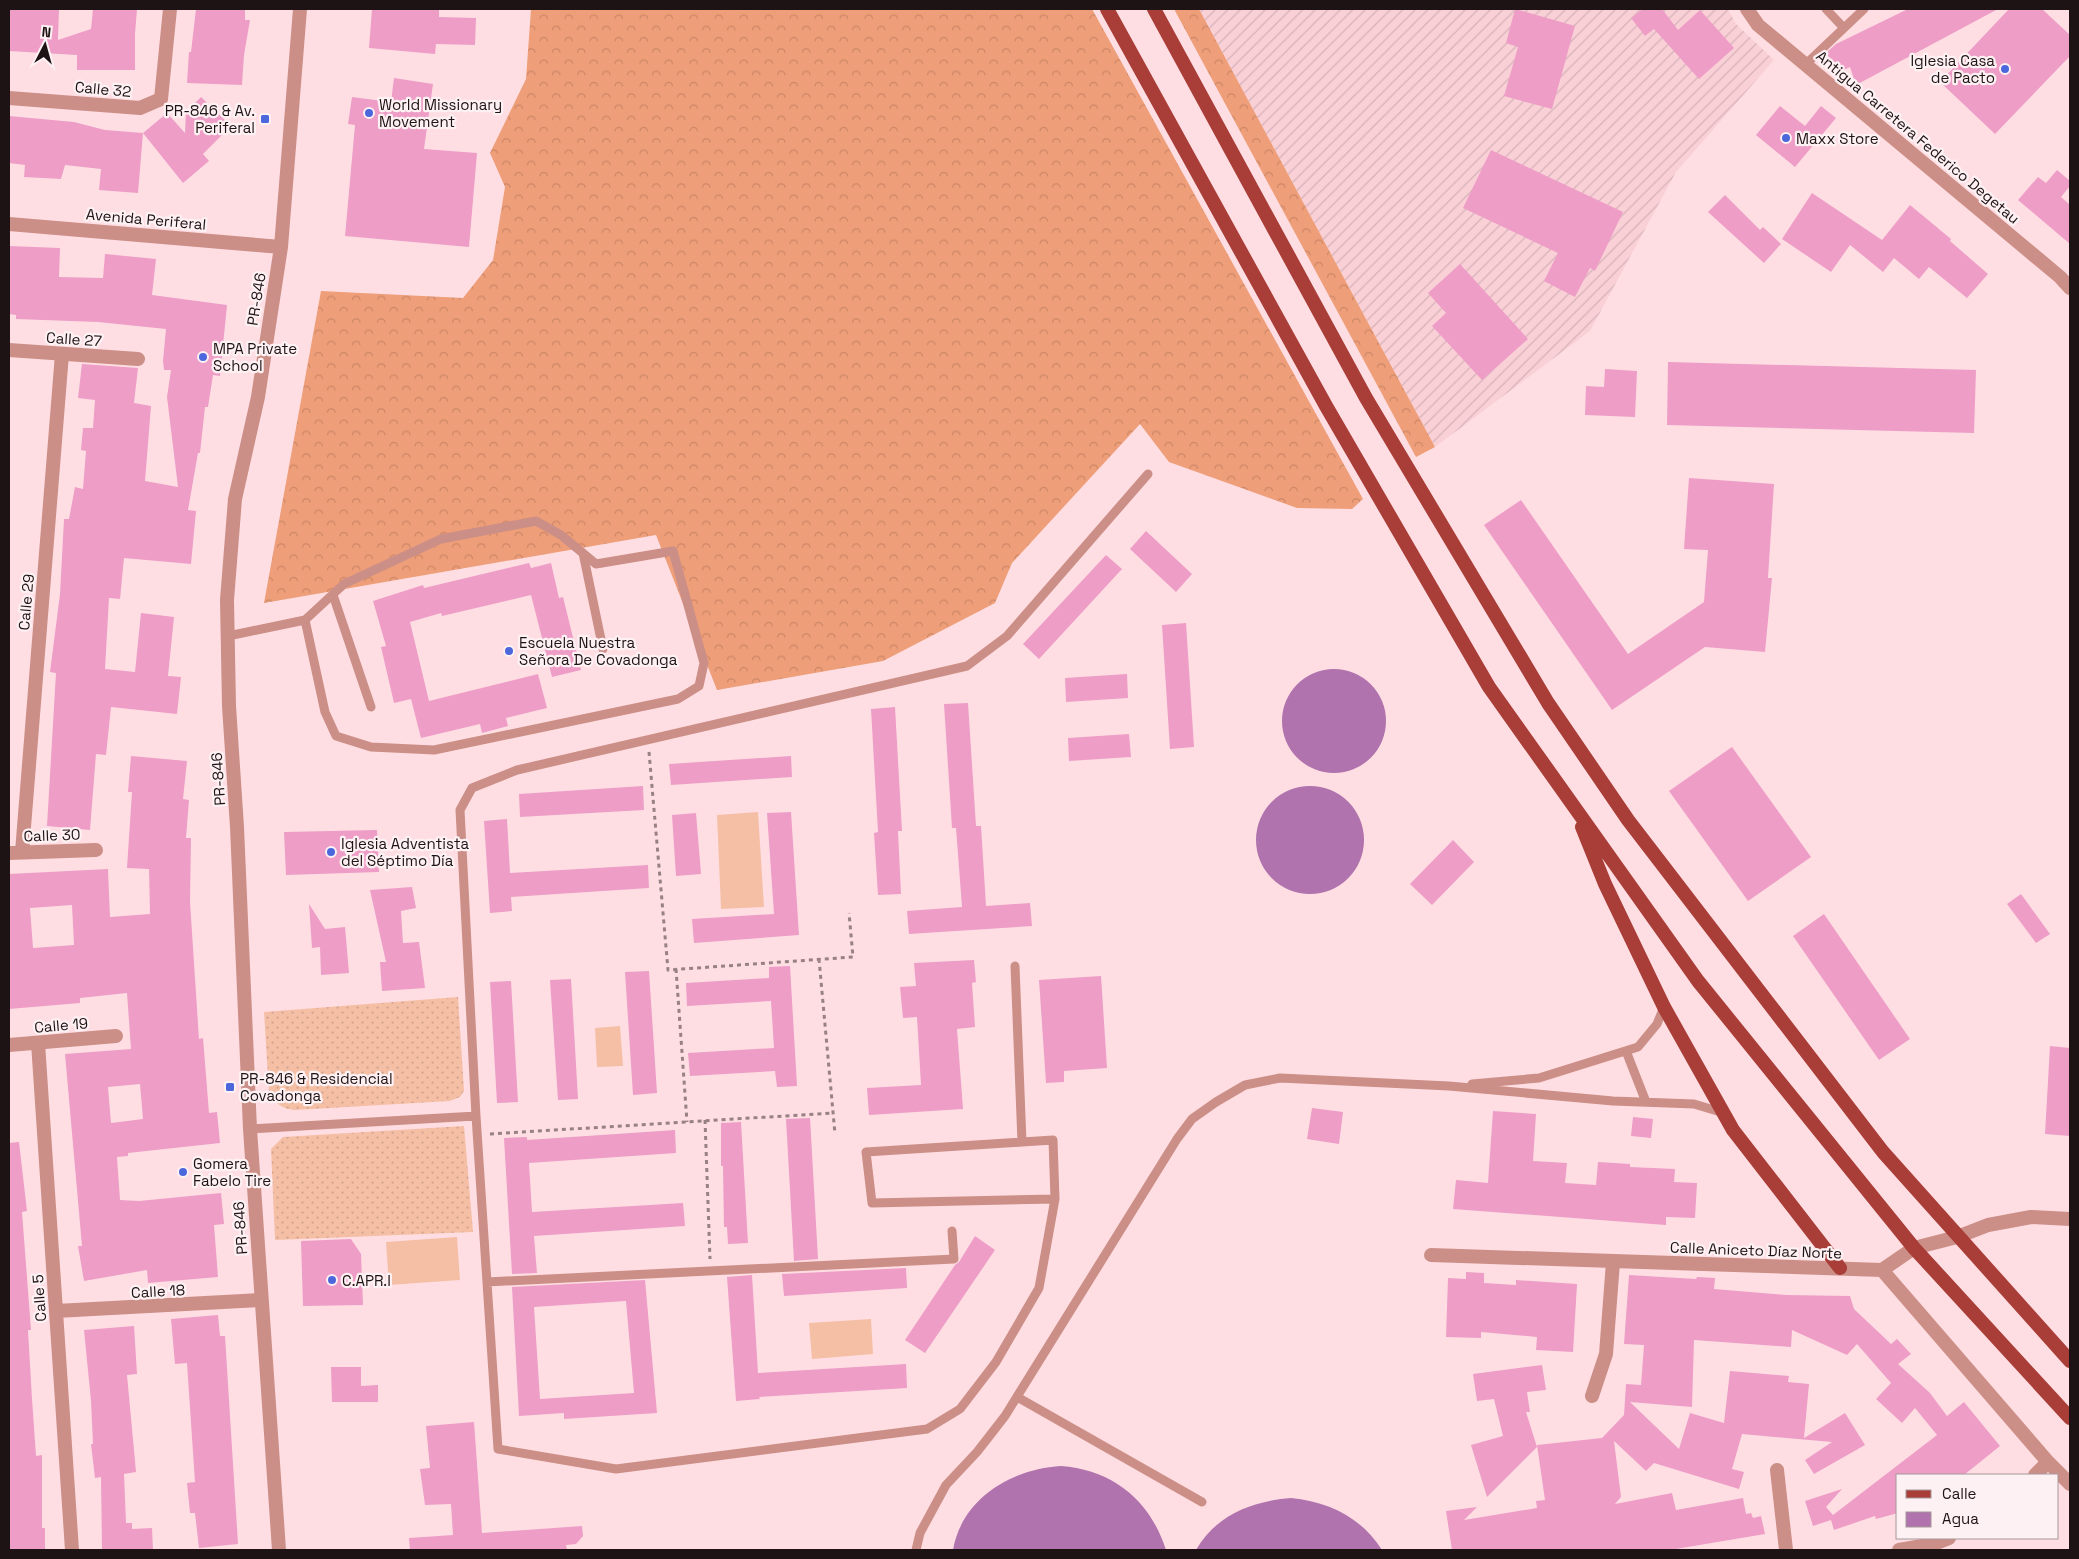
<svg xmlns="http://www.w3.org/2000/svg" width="2079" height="1559" font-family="'Space Grotesk',sans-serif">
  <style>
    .industrial { fill: url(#industrial-furrows) }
    .grass { fill: url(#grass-dots) }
    .forest { fill: url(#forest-crowns) }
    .pitch { fill: #f5bfa5 }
    .water { fill: #b073ad }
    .building { fill: #ee9dc7; fill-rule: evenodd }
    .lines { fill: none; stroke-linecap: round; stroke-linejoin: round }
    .path { stroke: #988184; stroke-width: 3; stroke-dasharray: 4 4; stroke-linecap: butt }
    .service { stroke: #cc8f87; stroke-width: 9 }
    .minor { stroke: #cc8f87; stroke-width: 14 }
    .tertiary { stroke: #cc8f87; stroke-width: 14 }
    .primary { stroke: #a93d37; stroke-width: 14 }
    .poi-dot { fill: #4c67db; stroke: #fef1f3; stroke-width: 2 }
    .labels { text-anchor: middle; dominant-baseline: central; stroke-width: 4.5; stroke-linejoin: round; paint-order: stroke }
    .poi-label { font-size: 15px; fill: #1e1314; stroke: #fef1f3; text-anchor: start }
    .street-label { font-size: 15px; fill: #1e1314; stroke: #fef1f3 }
  </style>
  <defs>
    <pattern id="industrial-furrows" width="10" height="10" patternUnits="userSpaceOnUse" patternTransform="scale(1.25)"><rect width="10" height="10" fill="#fad0d7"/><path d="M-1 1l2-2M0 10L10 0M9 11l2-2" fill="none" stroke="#d6b2b8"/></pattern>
    <pattern id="grass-dots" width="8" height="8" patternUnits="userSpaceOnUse" patternTransform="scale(1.25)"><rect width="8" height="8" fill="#f5bfa5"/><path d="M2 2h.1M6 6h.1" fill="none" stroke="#d2a38d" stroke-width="1.8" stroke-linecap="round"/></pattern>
    <pattern id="forest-crowns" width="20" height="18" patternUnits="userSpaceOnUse" patternTransform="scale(1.25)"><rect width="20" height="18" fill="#ee9e78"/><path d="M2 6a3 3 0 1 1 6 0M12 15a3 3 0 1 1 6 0" fill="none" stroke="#cc8767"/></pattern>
  </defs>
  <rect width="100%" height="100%" fill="#ffdee3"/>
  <path class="industrial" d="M 1199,9 L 1728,9 L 1736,24 L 1774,60 L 1676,172 L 1590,331 L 1435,447 Z"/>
  <path class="grass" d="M 458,997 L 464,1091 L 460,1097 L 450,1101 L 295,1110 C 282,1109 276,1104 269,1092 L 264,1012 Z
    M 464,1126 L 473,1232 L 275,1240 L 271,1149 L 283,1137 Z"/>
  <path class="forest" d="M 531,9 L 1092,9 L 1363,499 L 1352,509 L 1297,508 L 1169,462 L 1140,424 L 1012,563 L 995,603 L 883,661 L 717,690 L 656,535 L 264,603 L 321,291 L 463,298 L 493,260 L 505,187 L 490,153 L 526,79 Z
    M 1174,9 L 1199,9 L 1435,447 L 1416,457 Z"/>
  <path class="pitch" d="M 758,812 L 764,907 L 721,909 L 717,815 Z
    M 620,1026 L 623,1066 L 597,1067 L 595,1028 Z
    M 457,1237 L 460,1280 L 389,1285 L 386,1242 Z
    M 871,1319 L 873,1354 L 812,1359 L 809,1323 Z"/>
  <path class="water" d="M1282 721a52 52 0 1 1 104 0a52 52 0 1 1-104 0Z
    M1256 840a54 54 0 1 1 108 0a54 54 0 1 1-108 0Z
    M 1061,1466 C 1113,1470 1150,1500 1166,1550 L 953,1550 C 962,1498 1012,1469 1061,1466 Z
    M 1291,1498 C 1329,1502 1361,1517 1382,1550 L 1196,1550 C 1216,1515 1252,1501 1291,1498 Z"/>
  <path class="building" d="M 9,9 L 59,9 L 58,40 L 91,29 L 93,9 L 137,9 L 135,34 L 135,70 L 77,70 L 77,55 L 9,51 Z
    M 196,9 L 245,9 L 245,20 L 250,20 L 244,55 L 242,85 L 187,83 L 189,52 L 191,52 Z
    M 372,9 L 439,9 L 439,17 L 476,18 L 475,45 L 436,44 L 435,54 L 369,48 Z
    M 1515,9 L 1575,26 L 1552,109 L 1504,96 L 1518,47 L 1506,43 Z
    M 1643,9 L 1662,9 L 1678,30 L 1700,10 L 1734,48 L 1699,79 L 1654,29 L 1645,36 L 1631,18 Z
    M 1908,9 L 1998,9 L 1856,85 L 1850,67 L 1837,73 L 1826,53 L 1836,44 Z
    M 2009,9 L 2042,9 L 2070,35 L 2070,56 L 1995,134 L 1940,82 Z
    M 394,78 L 433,84 L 424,149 L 477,153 L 469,247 L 345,236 L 355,125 L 348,124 L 352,97 L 391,102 Z
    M 201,97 L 231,126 L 203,154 L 209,161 L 183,183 L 143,133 L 167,113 L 185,133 L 186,112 Z
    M 1780,106 L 1805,126 L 1821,106 L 1836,118 L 1795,167 L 1756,135 Z
    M 9,116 L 74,122 L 105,130 L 143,133 L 138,193 L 99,190 L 101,169 L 65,165 L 61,179 L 24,177 L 25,165 L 9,163 Z
    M 1491,150 L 1623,212 L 1595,271 L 1590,268 L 1575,297 L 1544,281 L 1558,253 L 1463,208 Z
    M 2057,170 L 2070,181 L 2070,186 L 2061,197 L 2070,205 L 2070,244 L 2018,200 L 2038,177 L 2046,183 Z
    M 1812,193 L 1882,240 L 1910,205 L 1951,239 L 1950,241 L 1988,274 L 1967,298 L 1929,267 L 1919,279 L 1894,258 L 1883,272 L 1850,245 L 1831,272 L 1782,239 Z
    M 1725,195 L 1760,230 L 1763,227 L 1781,244 L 1764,263 L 1708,212 Z
    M 9,246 L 60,248 L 59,277 L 103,278 L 105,254 L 156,259 L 152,295 L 227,305 L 220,376 L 213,375 L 208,407 L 205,407 L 200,453 L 198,453 L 188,510 L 196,511 L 191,564 L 124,558 L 120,599 L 109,598 L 105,669 L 135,672 L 141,613 L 174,617 L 168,676 L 181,677 L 177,714 L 111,707 L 106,755 L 96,754 L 90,830 L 47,826 L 56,673 L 50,672 L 60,594 L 64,519 L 69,519 L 75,487 L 83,489 L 86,451 L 81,450 L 83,428 L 93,428 L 95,400 L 78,398 L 82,364 L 138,368 L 134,403 L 151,406 L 145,481 L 178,487 L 167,397 L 171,370 L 164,370 L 163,361 L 166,329 L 98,322 L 16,319 L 16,315 L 9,314 Z
    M 1460,264 L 1528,339 L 1482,380 L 1432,326 L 1446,313 L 1428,293 Z
    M 1668,362 L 1976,370 L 1974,433 L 1667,425 Z
    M 1605,369 L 1637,371 L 1635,417 L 1585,415 L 1586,386 L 1604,387 Z
    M 1689,478 L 1774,484 L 1768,578 L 1772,578 L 1765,652 L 1705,647 L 1612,710 L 1484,525 L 1521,500 L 1628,654 L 1704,602 L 1708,550 L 1684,549 Z
    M 1146,531 L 1192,574 L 1176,592 L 1130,549 Z
    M 1106,555 L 1122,569 L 1039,659 L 1023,644 Z
    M 529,563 L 531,568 L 551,563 L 559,598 L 563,597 L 581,670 L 552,677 L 531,595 L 442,616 L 441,613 L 410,622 L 429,701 L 538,674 L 547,708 L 506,718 L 508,726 L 482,733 L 480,724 L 421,738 L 411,699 L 394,703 L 381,647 L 386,646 L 373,601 L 423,585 L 424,588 Z
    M 1186,623 L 1194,747 L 1170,749 L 1162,625 Z
    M 1127,674 L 1128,698 L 1066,702 L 1065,678 Z
    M 968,703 L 976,826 L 981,826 L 986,906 L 1030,903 L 1032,926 L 909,934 L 907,911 L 962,907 L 956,828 L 952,828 L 944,704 Z
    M 895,707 L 902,831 L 898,831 L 901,894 L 878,895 L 874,833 L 878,832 L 871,709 Z
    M 1129,734 L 1131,757 L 1069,761 L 1068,738 Z
    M 1732,747 L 1811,857 L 1748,901 L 1669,791 Z
    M 131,756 L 187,761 L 183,799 L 189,800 L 186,838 L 191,838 L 190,902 L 199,1039 L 203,1038 L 209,1113 L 217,1112 L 220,1143 L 128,1153 L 128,1156 L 117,1157 L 120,1200 L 139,1201 L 221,1193 L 224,1224 L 214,1225 L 218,1277 L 148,1283 L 147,1270 L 84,1281 L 78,1246 L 82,1246 L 65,1054 L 131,1049 L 127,993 L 80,998 L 80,1003 L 9,1009 L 9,874 L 108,869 L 110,917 L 150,914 L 149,869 L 127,868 L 132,792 L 128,792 ZM 72,905 L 74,945 L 33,948 L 30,908 ZM 140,1084 L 143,1119 L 111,1123 L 108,1087 Z
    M 791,756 L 792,777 L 671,785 L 669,764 Z
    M 643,786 L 644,810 L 520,817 L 519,794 Z
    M 791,812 L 799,935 L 694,943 L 692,919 L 774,914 L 767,813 Z
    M 696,813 L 701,874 L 676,876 L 672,815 Z
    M 507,819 L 510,873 L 648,865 L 649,888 L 511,897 L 512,911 L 490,913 L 484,821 Z
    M 377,830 L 379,872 L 286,875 L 284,832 Z
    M 1453,840 L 1474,862 L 1432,905 L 1410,884 Z
    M 412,887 L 416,908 L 401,911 L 403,943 L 419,942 L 425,988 L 382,991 L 380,962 L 386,962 L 370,890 Z
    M 2021,894 L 2050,934 L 2036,943 L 2007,904 Z
    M 309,904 L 325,929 L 345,927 L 349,973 L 321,975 L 320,947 L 312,948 Z
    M 1824,914 L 1910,1039 L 1879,1060 L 1793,936 Z
    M 974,960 L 976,982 L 972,983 L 975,1027 L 957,1029 L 963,1109 L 869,1115 L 867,1088 L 921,1085 L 917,1017 L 903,1018 L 900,987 L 916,986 L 914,963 Z
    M 790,966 L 797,1086 L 777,1087 L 775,1071 L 690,1076 L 688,1053 L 774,1048 L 771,1001 L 687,1006 L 686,983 L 769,978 L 769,967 Z
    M 649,971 L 657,1093 L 633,1095 L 625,972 Z
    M 1101,976 L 1107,1068 L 1064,1071 L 1064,1082 L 1046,1083 L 1039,980 Z
    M 571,979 L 578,1099 L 558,1100 L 550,980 Z
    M 511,981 L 518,1102 L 497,1103 L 490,982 Z
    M 2050,1046 L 2070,1048 L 2070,1136 L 2045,1134 Z
    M 1312,1108 L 1343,1112 L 1339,1144 L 1307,1139 Z
    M 1493,1111 L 1536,1114 L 1533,1161 L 1567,1163 L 1565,1183 L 1596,1185 L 1598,1162 L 1630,1164 L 1630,1167 L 1675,1169 L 1674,1182 L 1697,1183 L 1695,1218 L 1666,1217 L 1666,1225 L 1453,1209 L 1456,1180 L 1488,1183 Z
    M 1633,1117 L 1653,1119 L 1651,1138 L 1631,1136 Z
    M 810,1118 L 818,1259 L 794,1261 L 786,1119 Z
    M 741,1122 L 748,1243 L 728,1244 L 727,1227 L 724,1227 L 723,1166 L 721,1166 L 721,1123 Z
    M 675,1130 L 676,1153 L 529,1163 L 532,1212 L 683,1203 L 685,1226 L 534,1236 L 537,1273 L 512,1274 L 504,1138 L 527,1137 L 527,1140 Z
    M 19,1142 L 27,1211 L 22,1212 L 31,1330 L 28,1330 L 32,1399 L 36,1456 L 42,1455 L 42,1528 L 45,1528 L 45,1550 L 9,1550 L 9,1143 Z
    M 975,1236 L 995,1250 L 925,1353 L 905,1340 L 955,1265 L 959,1262 Z
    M 351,1239 L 361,1254 L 363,1305 L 303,1306 L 301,1241 Z
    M 906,1268 L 907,1288 L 784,1296 L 782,1274 Z
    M 1466,1272 L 1484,1273 L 1484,1283 L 1516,1285 L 1516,1280 L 1577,1284 L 1573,1352 L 1536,1350 L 1537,1337 L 1481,1332 L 1481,1338 L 1446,1337 L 1448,1278 L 1466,1279 Z
    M 752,1275 L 758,1373 L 906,1364 L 907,1388 L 759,1397 L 760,1399 L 736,1401 L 727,1277 Z
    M 1629,1275 L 1696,1279 L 1697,1277 L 1715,1278 L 1714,1289 L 1786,1295 L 1850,1296 L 1854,1309 L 1891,1344 L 1897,1339 L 1911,1354 L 1898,1364 L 1930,1393 L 1947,1416 L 1964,1402 L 2000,1446 L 1964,1475 L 1898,1475 L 1898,1513 L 1876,1519 L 1875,1516 L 1834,1530 L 1831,1520 L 1813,1526 L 1805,1501 L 1842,1489 L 1826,1507 L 1833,1515 L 1937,1435 L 1915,1408 L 1902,1423 L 1876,1399 L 1891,1383 L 1857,1344 L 1847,1355 L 1792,1330 L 1791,1347 L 1694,1340 L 1692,1407 L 1630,1402 L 1679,1449 L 1690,1413 L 1724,1423 L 1730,1371 L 1789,1376 L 1788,1382 L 1809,1384 L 1804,1438 L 1845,1413 L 1865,1445 L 1814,1474 L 1805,1460 L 1832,1442 L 1742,1434 L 1732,1469 L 1744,1472 L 1739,1489 L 1654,1463 L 1646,1471 L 1614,1441 L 1621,1497 L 1615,1504 L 1672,1493 L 1676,1510 L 1743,1498 L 1746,1514 L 1751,1513 L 1753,1518 L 1761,1516 L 1765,1534 L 1670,1550 L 1452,1550 L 1446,1511 L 1477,1507 L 1464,1520 L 1537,1508 L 1536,1501 L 1545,1500 L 1537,1445 L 1602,1438 L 1624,1415 L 1626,1384 L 1641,1385 L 1644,1345 L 1624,1344 Z
    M 645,1280 L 657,1413 L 564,1419 L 564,1413 L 519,1416 L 512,1287 ZM 626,1301 L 634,1393 L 540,1399 L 534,1307 Z
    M 218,1315 L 220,1336 L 225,1336 L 238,1544 L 199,1548 L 195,1513 L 190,1513 L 187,1483 L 195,1482 L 187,1363 L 175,1364 L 171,1319 Z
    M 134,1326 L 137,1374 L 127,1375 L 136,1472 L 124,1474 L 126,1523 L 132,1523 L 132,1529 L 152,1528 L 153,1550 L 102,1550 L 101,1477 L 95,1478 L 91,1444 L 93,1444 L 91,1401 L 84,1330 Z
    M 1542,1365 L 1546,1390 L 1527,1392 L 1530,1412 L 1526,1412 L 1537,1447 L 1487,1497 L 1471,1445 L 1503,1436 L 1494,1399 L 1477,1401 L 1473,1374 Z
    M 331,1367 L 361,1367 L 361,1386 L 378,1385 L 378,1402 L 332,1402 Z
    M 474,1422 L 482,1533 L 582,1526 L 583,1536 L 576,1544 L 566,1545 L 567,1550 L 410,1550 L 409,1538 L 453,1535 L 451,1504 L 425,1505 L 420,1469 L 430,1468 L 426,1426 Z"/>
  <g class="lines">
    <path class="path" d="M 649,752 L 668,970 L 853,957 L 849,913
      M 819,959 L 835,1134
      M 676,969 L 687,1122
      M 705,1120 L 710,1259
      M 490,1134 L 833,1113"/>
    <path class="service" d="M 1826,9 L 1843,27
      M 1806,64 L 1864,9
      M 583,553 L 603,649
      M 333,595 L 371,707
      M 228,636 L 305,620 L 344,584 L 441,539 L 536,521 L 561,535 L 596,564 L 673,551 L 704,663 L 699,686 L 678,699 L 434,750 L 371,747 L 336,736 L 325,712 L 305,620
      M 1015,966 L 1022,1142 L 1053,1140 L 1055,1199 L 872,1203 L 866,1152 L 1022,1142
      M 1626,1051 L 1646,1102
      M 1472,1084 L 1539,1078 L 1638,1047 L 1657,1024 L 1664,1007
      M 250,1129 L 476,1116
      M 1055,1199 L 1039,1288 L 996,1362 L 960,1409 L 927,1429 L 616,1469 L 498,1449 L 476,1116 L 460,810 L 472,788 L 517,770 L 967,666 L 1007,636 L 1148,474
      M 487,1282 L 954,1259 L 952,1231
      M 1017,1397 L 1202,1502
      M 916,1550 L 920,1533 L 946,1485 L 977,1452 L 1005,1416 L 1177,1139 L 1192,1119 L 1216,1102 L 1245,1085 L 1280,1078 L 1449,1086 L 1613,1101 L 1694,1104 L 1724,1113"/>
    <path class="minor" d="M 9,98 L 140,108 L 161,99 L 170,9
      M 9,350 L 138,359
      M 22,852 L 62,354
      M 9,853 L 96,850
      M 38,1043 L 72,1550
      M 9,1045 L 116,1036
      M 1431,1255 L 1882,1270 L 1914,1248 L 1957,1237 L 1988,1225 L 2031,1217 L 2070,1219
      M 1882,1270 L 2048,1462 L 2070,1484
      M 56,1311 L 261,1300
      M 1592,1396 L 1606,1354 L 1613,1262
      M 1777,1470 L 1786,1550
      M 2035,1475 L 2048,1462
      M 1899,1550 L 1934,1544 L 1949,1538"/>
    <path class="tertiary" d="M 1747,9 L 1758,25 L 2060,277 L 2070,288
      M 9,224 L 281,247
      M 279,1550 L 250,1129 L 237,827 L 229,706 L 227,600 L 235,499 L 258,397 L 281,247 L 300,9"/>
    <path class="primary" d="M 1107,9 L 1326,406 L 1489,687 L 1698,981 L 1914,1248 L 2070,1418
      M 1154,9 L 1366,398 L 1548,703 L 1628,820 L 1883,1152 L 2070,1361
      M 1582,827 L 1605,884 L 1664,1007 L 1733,1130 L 1840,1268"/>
  </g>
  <g class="poi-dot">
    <circle cx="2005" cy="69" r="5"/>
    <circle cx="369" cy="113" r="5"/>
    <rect x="260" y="114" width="10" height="10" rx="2.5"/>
    <circle cx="1786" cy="138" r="5"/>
    <circle cx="203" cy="357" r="5"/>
    <circle cx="509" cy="651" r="5"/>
    <circle cx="331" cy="852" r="5"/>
    <rect x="225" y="1082" width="10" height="10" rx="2.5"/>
    <circle cx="183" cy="1172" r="5"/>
    <circle cx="332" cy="1280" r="5"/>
  </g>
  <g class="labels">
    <g class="poi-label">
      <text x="1995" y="60" text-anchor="end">Iglesia Casa<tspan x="1995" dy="17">de Pacto</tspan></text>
      <text x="379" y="104">World Missionary<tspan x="379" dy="17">Movement</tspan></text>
      <text x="255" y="110" text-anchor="end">PR-846 &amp; Av.<tspan x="255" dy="17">Periferal</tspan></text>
      <text x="1796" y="138">Maxx Store</text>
      <text x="213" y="348">MPA Private<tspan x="213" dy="17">School</tspan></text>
      <text x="519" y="642">Escuela Nuestra<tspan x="519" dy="17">Señora De Covadonga</tspan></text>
      <text x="341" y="843">Iglesia Adventista<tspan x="341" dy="17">del Séptimo Día</tspan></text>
      <text x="240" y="1078">PR-846 &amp; Residencial<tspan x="240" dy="17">Covadonga</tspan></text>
      <text x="193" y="1163">Gomera<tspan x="193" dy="17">Fabelo Tire</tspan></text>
      <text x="342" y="1280">C.APR.I</text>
    </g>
    <g class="street-label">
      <text transform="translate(103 89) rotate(5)">Calle 32</text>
      <text transform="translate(1918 137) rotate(40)">Antigua Carretera Federico Degetau</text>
      <text transform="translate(146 219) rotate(5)">Avenida Periferal</text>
      <text transform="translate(256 299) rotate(-81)">PR-846</text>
      <text transform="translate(74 339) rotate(4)">Calle 27</text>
      <text transform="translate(26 602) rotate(-85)">Calle 29</text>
      <text transform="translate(218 779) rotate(-94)">PR-846</text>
      <text transform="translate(52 835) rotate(-2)">Calle 30</text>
      <text transform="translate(61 1025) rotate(-5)">Calle 19</text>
      <text transform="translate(240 1228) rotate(-94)">PR-846</text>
      <text transform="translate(1756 1250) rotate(2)">Calle Aniceto Díaz Norte</text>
      <text transform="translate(158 1291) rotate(-3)">Calle 18</text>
      <text transform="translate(39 1298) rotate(-94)">Calle 5</text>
    </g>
  </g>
  <rect width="2079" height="1559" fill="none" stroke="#1e1314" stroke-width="20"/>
  <rect x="1896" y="1474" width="162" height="65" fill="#fef1f3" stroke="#a4989a"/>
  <rect x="1906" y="1490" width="25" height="8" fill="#a93d37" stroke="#a4989a"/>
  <text x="1942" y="1499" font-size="15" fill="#1e1314">Calle</text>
  <rect x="1906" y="1512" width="25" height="15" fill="#b073ad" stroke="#a4989a"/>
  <text x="1942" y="1524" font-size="15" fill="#1e1314">Agua</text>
  <g transform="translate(45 45) rotate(6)" stroke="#fef1f3" stroke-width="4" paint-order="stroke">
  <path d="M0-4L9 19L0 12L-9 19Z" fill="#1e1314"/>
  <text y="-8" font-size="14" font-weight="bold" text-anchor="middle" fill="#1e1314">N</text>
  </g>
</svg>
